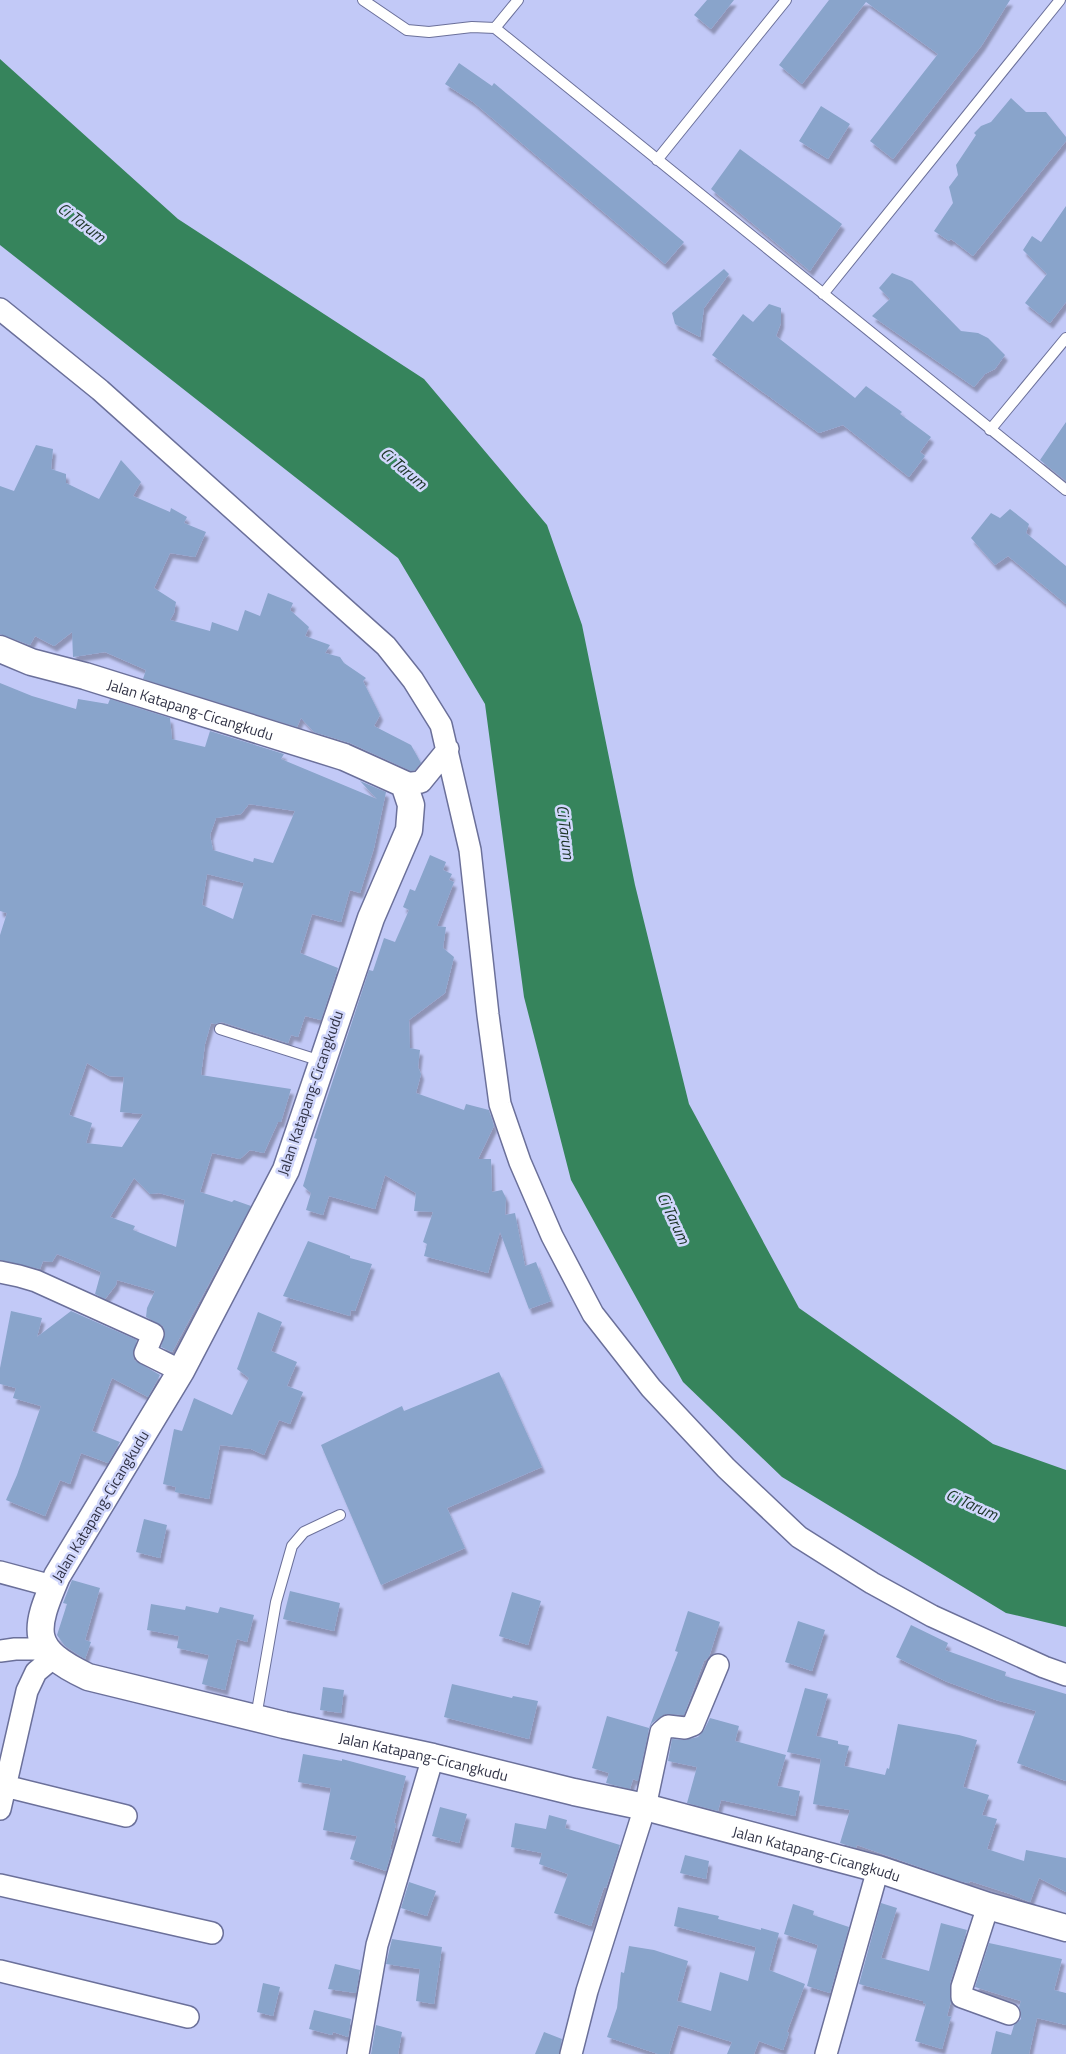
<svg xmlns="http://www.w3.org/2000/svg" width="1066" height="2054" font-family="'Titillium Web',sans-serif">
  <style>
    .water { fill: #36845c }
    .building { fill: #89a4cb; fill-rule: evenodd; filter: url(#shadow) }
    .lines { fill: none; stroke-linecap: round; stroke-linejoin: round }
    .service-casing { stroke: #6b709a; stroke-width: 12 }
    .minor-casing { stroke: #6b709a; stroke-width: 24 }
    .tertiary-casing { stroke: #6b709a; stroke-width: 29 }
    .service { stroke: #fff; stroke-width: 10 }
    .minor { stroke: #fff; stroke-width: 21 }
    .tertiary { stroke: #fff; stroke-width: 26 }
    .labels { text-anchor: middle; dominant-baseline: central; stroke-width: 5; stroke-linejoin: round; paint-order: stroke }
    .street-label { font-size: 15px; fill: #313346; stroke: #d1d7fc }
    .water-label { font-size: 16px; font-style: italic; fill: #1c3426; stroke: #d1d7fc }
  </style>
  <defs>
    <filter id="shadow"><feDropShadow dx="3" dy="5.5" stdDeviation="1" flood-color="#0004"/></filter>
  </defs>
  <rect width="100%" height="100%" fill="#c2c9f7"/>
  <path class="water" d="M 0,59 L 178,219 L 424,379 L 547,525 L 582,625 L 635,885 L 689,1104 L 799,1308 L 993,1444 L 1066,1470 L 1066,1627 L 1006,1613 L 782,1477 L 683,1382 L 571,1180 L 524,997 L 485,704 L 398,558 L 0,245 Z"/>
  <path class="building" d="M 707,0 L 734,0 L 711,29 L 694,15 Z
    M 829,0 L 1010,0 L 982,45 L 893,159 L 870,141 L 938,54 L 866,2 L 802,84 L 779,65 Z
    M 459,63 L 492,86 L 494,83 L 684,242 L 665,264 L 473,102 L 445,84 Z
    M 1011,98 L 1026,112 L 1046,112 L 1066,137 L 1066,141 L 973,256 L 951,239 L 949,241 L 934,231 L 953,203 L 949,187 L 958,175 L 956,165 L 976,135 L 974,133 L 981,126 L 991,122 Z
    M 821,106 L 850,124 L 828,159 L 799,141 Z
    M 740,149 L 842,224 L 810,271 L 711,189 Z
    M 1066,206 L 1066,302 L 1050,323 L 1025,303 L 1047,274 L 1023,250 L 1032,236 L 1041,242 Z
    M 724,269 L 729,274 L 704,308 L 700,337 L 675,324 L 672,313 Z
    M 892,273 L 912,281 L 961,331 L 978,333 L 988,338 L 1005,355 L 995,369 L 985,374 L 974,387 L 872,316 L 890,299 L 879,288 Z
    M 769,304 L 781,308 L 781,323 L 776,336 L 855,398 L 866,386 L 902,412 L 900,414 L 931,437 L 920,452 L 925,456 L 909,477 L 843,425 L 819,433 L 712,355 L 743,314 L 753,322 Z
    M 1066,422 L 1066,481 L 1040,460 Z
    M 36,445 L 53,449 L 51,469 L 66,474 L 66,483 L 99,499 L 121,460 L 141,482 L 133,496 L 170,512 L 171,508 L 187,517 L 184,523 L 206,532 L 195,557 L 170,553 L 154,588 L 176,602 L 174,613 L 170,620 L 210,631 L 212,622 L 238,631 L 245,610 L 260,616 L 268,593 L 293,603 L 290,610 L 309,627 L 305,636 L 330,645 L 325,653 L 340,657 L 344,663 L 366,678 L 363,681 L 380,715 L 374,726 L 411,745 L 421,763 L 415,770 L 411,771 L 350,743 L 314,732 L 301,718 L 297,727 L 143,679 L 146,670 L 105,652 L 73,657 L 72,632 L 54,646 L 35,636 L 30,645 L 0,634 L 0,486 L 14,491 Z
    M 1010,509 L 1029,524 L 1026,533 L 1066,566 L 1066,604 L 1008,556 L 995,565 L 971,538 L 991,513 L 1000,518 Z
    M 0,683 L 32,696 L 76,709 L 78,699 L 108,704 L 110,699 L 170,718 L 172,739 L 205,747 L 210,731 L 284,754 L 281,759 L 377,799 L 360,781 L 386,792 L 374,848 L 360,893 L 350,890 L 341,922 L 312,914 L 300,953 L 338,968 L 321,1020 L 305,1016 L 298,1037 L 291,1035 L 288,1043 L 222,1022 L 215,1024 L 211,1023 L 205,1044 L 201,1075 L 291,1089 L 281,1122 L 278,1122 L 264,1153 L 250,1150 L 240,1159 L 212,1153 L 200,1192 L 232,1202 L 234,1200 L 251,1206 L 172,1352 L 161,1347 L 165,1333 L 163,1326 L 146,1317 L 147,1308 L 155,1291 L 117,1280 L 116,1285 L 105,1299 L 95,1294 L 101,1272 L 57,1254 L 52,1262 L 43,1261 L 40,1269 L 0,1260 L 0,935 L 7,913 L 0,911 ZM 249,804 L 295,811 L 273,863 L 254,858 L 253,862 L 213,850 L 210,835 L 216,818 L 241,814 ZM 207,874 L 244,883 L 233,919 L 202,905 ZM 87,1063 L 109,1076 L 124,1077 L 120,1112 L 143,1114 L 122,1147 L 86,1143 L 92,1123 L 69,1115 ZM 134,1178 L 150,1194 L 159,1193 L 185,1200 L 176,1247 L 133,1230 L 135,1226 L 110,1217 Z
    M 430,855 L 446,862 L 443,870 L 452,874 L 449,880 L 454,882 L 437,926 L 446,927 L 443,948 L 454,957 L 445,993 L 409,1020 L 410,1048 L 420,1050 L 418,1067 L 421,1074 L 416,1093 L 464,1110 L 466,1104 L 489,1110 L 494,1126 L 478,1159 L 491,1159 L 492,1192 L 502,1190 L 506,1198 L 505,1215 L 515,1213 L 525,1266 L 536,1262 L 551,1301 L 529,1309 L 500,1232 L 488,1273 L 424,1256 L 427,1244 L 423,1242 L 433,1212 L 414,1211 L 416,1193 L 385,1175 L 375,1209 L 329,1196 L 323,1215 L 306,1210 L 311,1193 L 303,1186 L 317,1139 L 314,1138 L 369,970 L 373,971 L 384,938 L 395,942 L 409,910 L 403,907 L 410,889 L 415,891 Z
    M 308,1241 L 350,1256 L 350,1258 L 372,1264 L 355,1311 L 351,1310 L 350,1316 L 283,1296 Z
    M 11,1311 L 42,1318 L 37,1337 L 71,1311 L 137,1340 L 133,1354 L 134,1360 L 160,1375 L 148,1397 L 112,1378 L 92,1431 L 120,1442 L 108,1463 L 81,1453 L 70,1484 L 60,1480 L 45,1516 L 6,1500 L 17,1475 L 41,1406 L 13,1398 L 16,1388 L 0,1384 L 0,1368 Z
    M 258,1312 L 282,1322 L 271,1351 L 297,1362 L 287,1386 L 303,1392 L 290,1424 L 279,1420 L 264,1455 L 251,1449 L 220,1445 L 209,1499 L 175,1492 L 176,1487 L 163,1484 L 174,1429 L 182,1431 L 194,1398 L 232,1415 L 249,1378 L 237,1369 Z
    M 499,1372 L 542,1467 L 447,1508 L 465,1548 L 381,1585 L 321,1445 L 402,1406 L 404,1411 Z
    M 144,1519 L 167,1525 L 160,1558 L 136,1552 Z
    M 72,1580 L 100,1588 L 85,1640 L 91,1642 L 85,1659 L 65,1646 L 57,1635 L 67,1604 L 63,1603 Z
    M 290,1591 L 340,1603 L 334,1631 L 283,1619 Z
    M 512,1592 L 541,1601 L 528,1645 L 499,1636 Z
    M 151,1604 L 185,1610 L 186,1606 L 218,1613 L 220,1607 L 254,1615 L 247,1642 L 237,1639 L 225,1690 L 202,1684 L 209,1655 L 177,1648 L 179,1636 L 147,1630 Z
    M 688,1611 L 720,1622 L 709,1657 L 704,1661 L 684,1715 L 665,1714 L 652,1723 L 649,1729 L 638,1781 L 633,1779 L 630,1789 L 606,1783 L 609,1773 L 592,1768 L 607,1716 L 649,1728 L 678,1652 L 675,1651 Z
    M 798,1621 L 825,1630 L 812,1671 L 785,1662 Z
    M 911,1625 L 948,1643 L 945,1650 L 1006,1672 L 1005,1676 L 1066,1694 L 1066,1781 L 1017,1763 L 1036,1711 L 996,1700 L 945,1681 L 896,1657 Z
    M 452,1684 L 512,1698 L 513,1696 L 538,1701 L 529,1739 L 444,1717 Z
    M 323,1687 L 344,1690 L 341,1713 L 320,1710 Z
    M 805,1688 L 828,1694 L 816,1736 L 838,1741 L 838,1744 L 849,1746 L 844,1766 L 885,1775 L 887,1768 L 889,1769 L 898,1724 L 959,1735 L 977,1740 L 963,1787 L 989,1795 L 982,1815 L 997,1819 L 987,1849 L 1024,1861 L 1026,1850 L 1066,1858 L 1066,1892 L 1039,1878 L 1030,1902 L 1010,1894 L 970,1881 L 969,1883 L 959,1881 L 857,1845 L 856,1848 L 840,1843 L 850,1810 L 813,1804 L 821,1759 L 787,1752 Z
    M 710,1718 L 739,1726 L 735,1741 L 786,1755 L 777,1786 L 800,1791 L 795,1816 L 721,1800 L 718,1811 L 687,1803 L 697,1767 L 668,1761 L 672,1739 L 684,1740 L 698,1737 L 704,1730 Z
    M 303,1754 L 342,1761 L 342,1759 L 406,1776 L 394,1823 L 396,1824 L 390,1849 L 392,1850 L 386,1871 L 350,1859 L 357,1836 L 323,1830 L 331,1788 L 298,1782 Z
    M 440,1807 L 467,1814 L 459,1843 L 432,1836 Z
    M 549,1815 L 567,1820 L 565,1828 L 620,1845 L 606,1888 L 604,1887 L 591,1926 L 554,1913 L 568,1874 L 539,1864 L 542,1853 L 511,1847 L 515,1823 L 546,1829 Z
    M 685,1855 L 709,1861 L 706,1879 L 680,1873 Z
    M 409,1882 L 436,1891 L 427,1916 L 401,1908 Z
    M 881,1903 L 897,1908 L 881,1958 L 929,1971 L 941,1923 L 967,1930 L 950,1983 L 951,2001 L 947,2016 L 951,2017 L 942,2049 L 915,2041 L 926,2004 L 923,2003 L 923,2001 L 859,1984 Z
    M 793,1904 L 814,1911 L 813,1915 L 849,1927 L 830,1993 L 807,1986 L 818,1945 L 784,1934 Z
    M 678,1907 L 719,1916 L 718,1919 L 761,1930 L 761,1928 L 779,1933 L 769,1970 L 805,1984 L 787,2032 L 789,2033 L 783,2050 L 759,2041 L 754,2054 L 727,2054 L 732,2042 L 678,2025 L 669,2054 L 658,2054 L 607,2037 L 617,2008 L 621,1972 L 624,1973 L 629,1946 L 654,1950 L 688,1961 L 677,2001 L 711,2011 L 720,1972 L 748,1981 L 756,1947 L 674,1926 Z
    M 392,1939 L 442,1947 L 434,2004 L 416,2001 L 420,1969 L 386,1964 Z
    M 989,1943 L 1062,1959 L 1054,1990 L 1066,1993 L 1066,2025 L 1037,2018 L 1029,2054 L 991,2054 L 996,2031 L 1011,2035 L 1014,2025 L 1021,2019 L 1021,2012 L 1019,2007 L 1021,2001 L 975,1987 Z
    M 335,1964 L 360,1970 L 356,1993 L 328,1989 Z
    M 263,1983 L 280,1987 L 273,2016 L 257,2012 Z
    M 314,2010 L 351,2019 L 348,2037 L 333,2032 L 332,2035 L 309,2029 Z
    M 376,2025 L 402,2032 L 398,2054 L 371,2054 Z
    M 544,2032 L 562,2039 L 559,2054 L 535,2054 Z"/>
  <g class="lines">
    <g class="service-casing">
      <path id="service" d="M 363,0 L 407,30 L 429,32 L 472,27 L 495,28 L 1066,490
        M 495,28 L 518,0
        M 657,160 L 786,0
        M 823,294 L 1060,0
        M 990,430 L 1066,338
        M 220,1029 L 321,1061
        M 256,1717 L 276,1602 L 292,1546 L 304,1532 L 340,1515"/>
    </g>
    <g class="minor-casing">
      <path id="minor" d="M 0,309 L 100,390 L 386,646 L 413,680 L 441,725 L 470,850 L 488,1015 L 500,1104 L 520,1162 L 552,1236 L 593,1314 L 651,1388 L 726,1468 L 799,1537 L 872,1583 L 932,1616 L 1044,1667 L 1066,1675
        M 404,784 L 421,782 L 448,749
        M 0,1272 L 19,1276 L 36,1281 L 153,1334 L 145,1353 L 181,1371
        M 0,1572 L 52,1586
        M 0,1651 L 15,1649 L 45,1649
        M 5,1786 L 126,1816
        M 0,1809 L 27,1691 L 36,1672 L 54,1657
        M 0,1885 L 212,1933
        M 988,1906 L 962,1987 L 962,1997 L 1009,2014
        M 0,1971 L 188,2017
        M 358,2054 L 377,1945 L 433,1757
        M 571,2054 L 587,1991 L 645,1807 L 661,1732 L 668,1726 L 685,1728 L 693,1725 L 718,1665
        M 826,2054 L 878,1869"/>
    </g>
    <g class="tertiary-casing">
      <g id="tertiary">
        <path id="s1" d="M 0,649 L 31,662 L 85,676 L 344,757 L 404,784 L 411,805 L 409,830 L 371,918 L 286,1170 L 181,1371 L 57,1576 C 33,1632 29,1649 88,1677 L 284,1725 L 433,1757 L 574,1792 L 645,1807 L 878,1869 L 988,1906 L 1066,1928"/>
      </g>
    </g>
    <use href="#service" class="service"/>
    <use href="#minor" class="minor"/>
    <use href="#tertiary" class="tertiary"/>
  </g>
  <g class="labels">
    <g class="street-label">
      <text stroke="none"><textPath href="#s1" startOffset="200">Jalan Katapang-Cicangkudu</textPath></text>
      <text transform="translate(310 1093) rotate(-71)">Jalan Katapang-Cicangkudu</text>
      <text transform="translate(100 1506) rotate(-59)">Jalan Katapang-Cicangkudu</text>
      <text stroke="none"><textPath href="#s1" startOffset="1774">Jalan Katapang-Cicangkudu</textPath></text>
      <text stroke="none"><textPath href="#s1" startOffset="2179">Jalan Katapang-Cicangkudu</textPath></text>
    </g>
    <g class="water-label">
      <text transform="translate(82 222) rotate(37)">Ci Tarum</text>
      <text transform="translate(404 468) rotate(40)">Ci Tarum</text>
      <text transform="translate(566 832) rotate(83)">Ci Tarum</text>
      <text transform="translate(674 1218) rotate(65)">Ci Tarum</text>
      <text transform="translate(972 1504) rotate(24)">Ci Tarum</text>
    </g>
  </g>
</svg>
